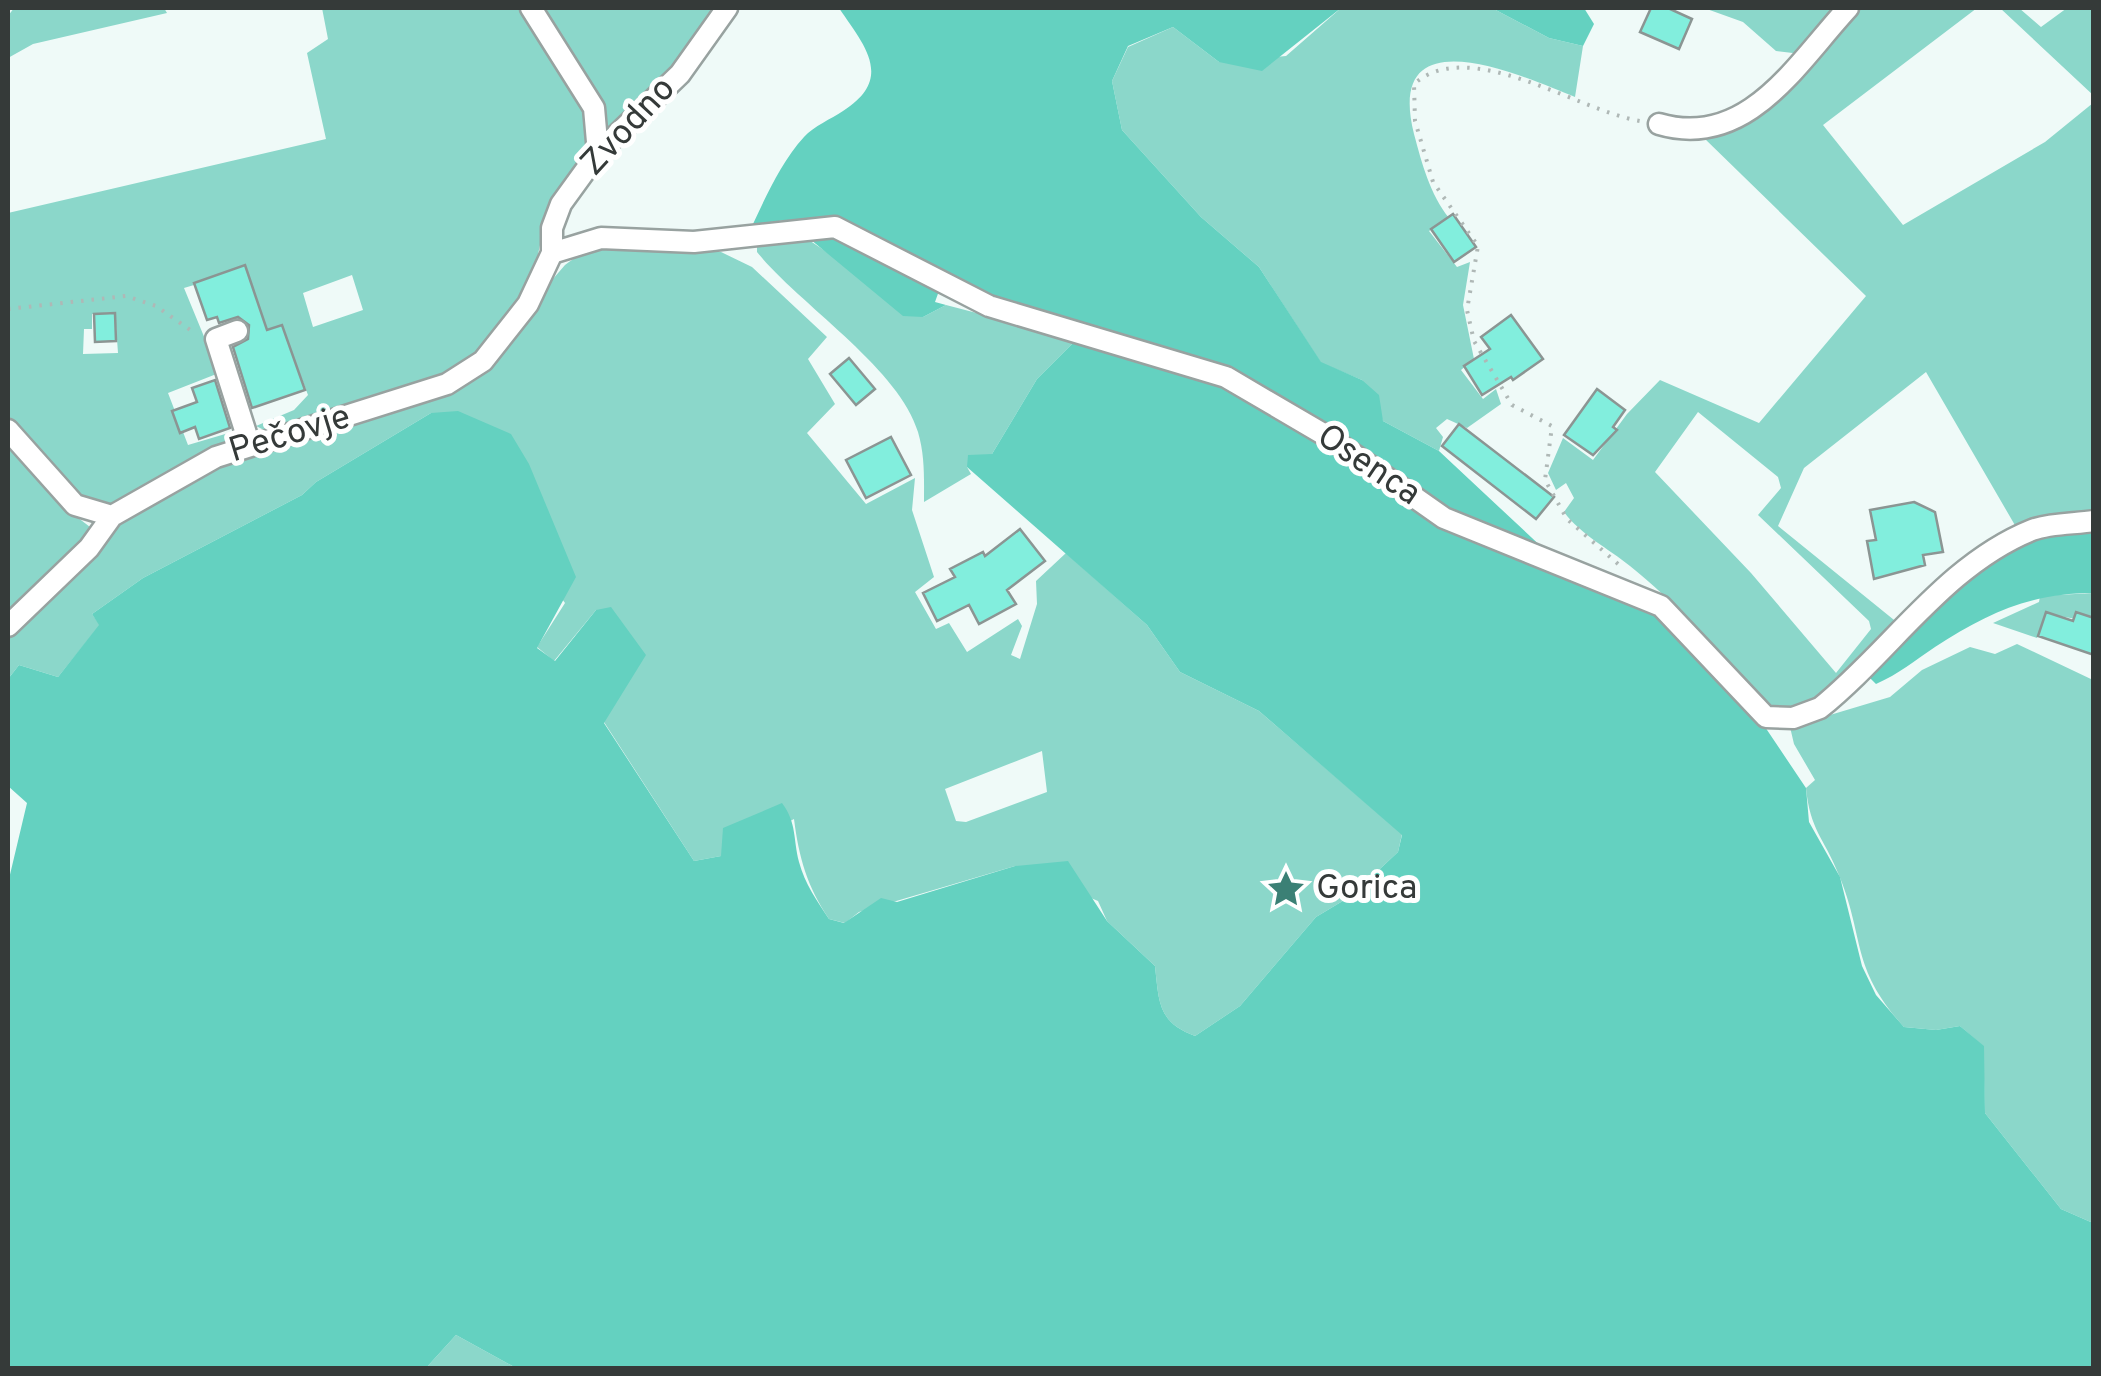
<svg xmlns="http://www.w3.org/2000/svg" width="2101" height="1376" font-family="Overpass,sans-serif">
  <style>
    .green { fill: #8bd7ca; fill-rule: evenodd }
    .forest { fill: #64d1c0 }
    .building { fill: #82eedd; stroke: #8b9593; stroke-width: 2.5 }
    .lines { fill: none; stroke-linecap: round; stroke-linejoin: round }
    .minor-casing { stroke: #98a2a0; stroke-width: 25 }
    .path { stroke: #afb8b6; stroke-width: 4; stroke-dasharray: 2.5 8; stroke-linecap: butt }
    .minor { stroke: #fff; stroke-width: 20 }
    .labels { text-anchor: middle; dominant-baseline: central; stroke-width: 10; stroke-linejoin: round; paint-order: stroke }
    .street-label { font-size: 35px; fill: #353a39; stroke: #fff }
    .poi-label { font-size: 35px; fill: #353a39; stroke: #fff; text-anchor: start }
  </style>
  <rect width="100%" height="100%" fill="#effaf8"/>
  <path class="green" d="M 14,8 L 164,8 L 167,13 L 33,44 L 8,58 L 8,16 Z
    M 322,8 L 524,8 C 543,39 604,113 591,149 C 582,177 556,200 545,228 C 536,252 537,277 524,301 C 473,392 357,405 266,431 L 256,426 L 294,410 L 308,395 L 282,326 L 243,336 L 235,316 L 259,306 L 247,269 L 184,288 L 219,373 L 168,393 L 188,445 L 232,432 L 233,439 L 117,506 L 79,500 L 8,420 L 8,213 L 326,139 L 307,53 L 328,39 ZM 352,275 L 363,310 L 313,327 L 303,293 ZM 115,312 L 118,353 L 83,354 L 84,329 L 92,329 L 92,314 Z
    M 536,8 L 718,8 L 671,76 L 602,142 Z
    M 1341,8 L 1492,8 L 1549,38 L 1583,46 L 1575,97 C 1518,74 1384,14 1414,134 C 1422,164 1430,194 1449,218 L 1429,231 L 1457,267 L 1470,262 L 1463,305 L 1474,359 L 1461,370 L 1483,399 L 1496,389 L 1501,404 L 1467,428 L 1447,419 L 1436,428 L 1443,437 L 1439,451 L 1383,421 L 1362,380 L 1321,363 L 1259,267 L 1201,217 L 1122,130 L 1112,81 L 1128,47 L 1173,27 L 1219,62 L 1286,56 Z
    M 1704,8 L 1844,8 L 1801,54 L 1776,51 L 1743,22 Z
    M 1857,8 L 1977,8 L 1823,125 L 1903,225 L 2045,142 L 2093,103 L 2093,513 L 2016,527 L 1926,372 L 1804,468 L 1778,526 L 1899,624 C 1869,655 1837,703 1793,711 C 1754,718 1717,648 1693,623 C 1673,603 1651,583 1630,566 C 1608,548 1581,535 1564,512 L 1574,498 L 1566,483 L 1556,490 L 1548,473 L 1563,438 L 1593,460 L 1627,414 L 1660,380 L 1759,423 L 1866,296 L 1704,138 L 1739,128 L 1755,117 ZM 1698,412 L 1778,477 L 1781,488 L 1758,515 L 1869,621 L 1871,629 L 1836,673 L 1751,573 L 1655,472 Z
    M 2000,8 L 2019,8 L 2041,27 L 2067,8 L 2093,8 L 2093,95 Z
    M 797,232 L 923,317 L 946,305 L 1077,339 L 1037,379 L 992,454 L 967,467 L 971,474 L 924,502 C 924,478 925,456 918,432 C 899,368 800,305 757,252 L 757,244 Z
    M 639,243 L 721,252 L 752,267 L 827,337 L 808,359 L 835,404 L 807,433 L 866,504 L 915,478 L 912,510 L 934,577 L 915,592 L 936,629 L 949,623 L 967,652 L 1018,619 L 1022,626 L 1011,655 L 1020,659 L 1037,604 L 1036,581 L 1066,553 L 1147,625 L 1180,672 L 1259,711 L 1402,834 L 1398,852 L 1351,896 L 1316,917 L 1240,1006 L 1195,1036 C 1158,1022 1159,1003 1155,966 L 1107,921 L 1098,901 L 1015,866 L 859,912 L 845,923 L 829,919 C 807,886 799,858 794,819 L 721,856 L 694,861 L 604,722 L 596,610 L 554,661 L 537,647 L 565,603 L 431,413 L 316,482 L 302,495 L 143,578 L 92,614 L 100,625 L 58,677 L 19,665 L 8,679 L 8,632 L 118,524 L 221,460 L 464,382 L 565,265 C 588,247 611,244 639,243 ZM 1042,751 L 1047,792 L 966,822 L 956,821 L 945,789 Z
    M 8,441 L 64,507 L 90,527 L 88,542 L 8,615 Z
    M 2093,593 L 2093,622 L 2048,614 L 2037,638 L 1993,623 L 2039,602 L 2040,596 Z
    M 2017,644 L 2093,680 L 2093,1223 L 2061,1209 L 1985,1113 L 1983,1046 L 1960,1026 L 1936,1030 L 1904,1027 C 1849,966 1866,939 1838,873 C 1824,838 1810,830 1806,788 L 1815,780 L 1794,744 L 1790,727 L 1890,697 L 1922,670 L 1970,647 L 1995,654 Z
    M 456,1335 L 516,1368 L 426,1368 Z"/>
  <path class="forest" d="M 839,8 L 1341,8 L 1262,71 L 1219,62 L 1173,27 L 1128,46 L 1112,81 L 1122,130 L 1201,217 L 1259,267 L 1321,362 L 1362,380 L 1379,395 L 1383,421 L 1439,451 L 1547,552 L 1640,601 L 1761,721 L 1806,788 L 1809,822 L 1840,877 L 1862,966 L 1876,995 L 1904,1027 L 1936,1030 L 1960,1026 L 1984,1046 L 1985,1113 L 2061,1209 L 2093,1223 L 2093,1368 L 516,1368 L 456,1335 L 426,1368 L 8,1368 L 8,883 L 27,803 L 8,786 L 8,679 L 19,665 L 58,677 L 99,625 L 92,614 L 143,578 L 302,495 L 316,482 L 431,413 L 458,411 L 511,434 L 529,464 L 576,577 L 537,648 L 555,661 L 596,610 L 611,607 L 646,655 L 604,723 L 694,861 L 721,856 L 723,828 L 782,803 C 797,823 793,839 799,862 C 805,884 817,901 829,919 L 844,923 L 881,898 L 897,902 L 1015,866 L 1068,861 L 1107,921 L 1155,966 C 1159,1003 1158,1022 1195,1036 L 1240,1006 L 1316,917 L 1351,896 L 1398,852 L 1402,835 L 1259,711 L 1180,672 L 1147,625 L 967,467 L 968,455 L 992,454 L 1037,379 L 1077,339 L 940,288 L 935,302 L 946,305 L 923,317 L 903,316 L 787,220 L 753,224 C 767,194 782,161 804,137 C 814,126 831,119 843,111 C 895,78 864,45 839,8 Z
    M 1492,8 L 1584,8 L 1594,24 L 1583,46 L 1549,38 Z
    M 2093,529 L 2093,593 C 2031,593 1987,613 1935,647 C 1914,661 1899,674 1876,684 L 1870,678 L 1912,630 L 2007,545 L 2020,539 Z"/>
  <path class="building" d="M 1651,8 L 1668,8 L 1692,19 L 1679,49 L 1640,32 Z
    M 1453,214 L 1476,247 L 1454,262 L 1431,229 Z
    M 245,265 L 267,330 L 282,325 L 305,390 L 252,408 L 233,347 L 248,339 L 249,325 L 238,317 L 219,323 L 217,317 L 207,320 L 194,283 Z
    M 115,313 L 116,341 L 95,342 L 94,314 Z
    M 1511,315 L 1543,359 L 1513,380 L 1511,377 L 1482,395 L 1464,366 L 1490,349 L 1481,337 Z
    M 849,358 L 875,389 L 856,405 L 830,374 Z
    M 215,380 L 230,428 L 199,439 L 195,427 L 180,433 L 172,411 L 197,402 L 192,388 Z
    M 1597,389 L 1625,410 L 1613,427 L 1617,430 L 1593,455 L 1564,435 Z
    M 1459,424 L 1554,497 L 1536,519 L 1442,446 Z
    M 891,437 L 911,475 L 866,498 L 846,460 Z
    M 1914,502 L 1935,512 L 1943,552 L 1923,555 L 1925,565 L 1874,579 L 1867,541 L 1876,540 L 1870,510 Z
    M 1020,529 L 1045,561 L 1007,590 L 1016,604 L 979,624 L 969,605 L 937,621 L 923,593 L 955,577 L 950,569 L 983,552 L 985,556 Z
    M 2046,612 L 2073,621 L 2076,612 L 2094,618 L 2094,655 L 2038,636 Z"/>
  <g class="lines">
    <g class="minor-casing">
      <path id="minor" d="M 531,8 L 594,108 L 598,153
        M 1659,124 C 1747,150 1797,63 1848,8
        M 552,253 L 601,238 L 694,242 L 835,227 L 989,306 L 1226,377 L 1330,438 L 1444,518 L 1661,606 L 1766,717 L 1793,718 L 1820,708 C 1891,651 1945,565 2032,530 C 2050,523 2075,524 2094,521
        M 237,331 L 216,339 L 250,446
        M 8,430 L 75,505 L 112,516 L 216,457 L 447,384 L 483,361 L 528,304 L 552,253 L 552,228 L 561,204 L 598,153 L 680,74 L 727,8
        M 8,626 L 89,548 L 112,516"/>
    </g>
    <path class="path" d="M 8,309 L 126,296 L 156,306 L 196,334
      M 1618,564 L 1567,519 L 1545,480 L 1552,426 L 1512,405 L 1474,341 L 1467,310 L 1478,246 L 1433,182 L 1415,121 L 1414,84 C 1469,35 1576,110 1640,121"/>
    <use href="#minor" class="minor"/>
  </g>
  <defs>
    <g id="sight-bare" transform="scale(3)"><path d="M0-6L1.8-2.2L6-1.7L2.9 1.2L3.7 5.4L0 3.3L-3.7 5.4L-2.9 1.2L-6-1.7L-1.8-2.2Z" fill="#3b8075" stroke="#fff" stroke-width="2.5" paint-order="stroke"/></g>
  </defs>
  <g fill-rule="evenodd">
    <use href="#sight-bare" x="1286" y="889"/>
  </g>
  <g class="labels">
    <g class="street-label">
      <text transform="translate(629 127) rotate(-47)">Zvodno</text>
      <text transform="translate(290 435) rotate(-17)">Pečovje</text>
      <text transform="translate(1368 466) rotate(34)">Osenca</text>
    </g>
    <g class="poi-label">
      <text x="1316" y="889">Gorica</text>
    </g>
  </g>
  <rect width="2101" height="1376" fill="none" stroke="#353a39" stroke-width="20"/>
</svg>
